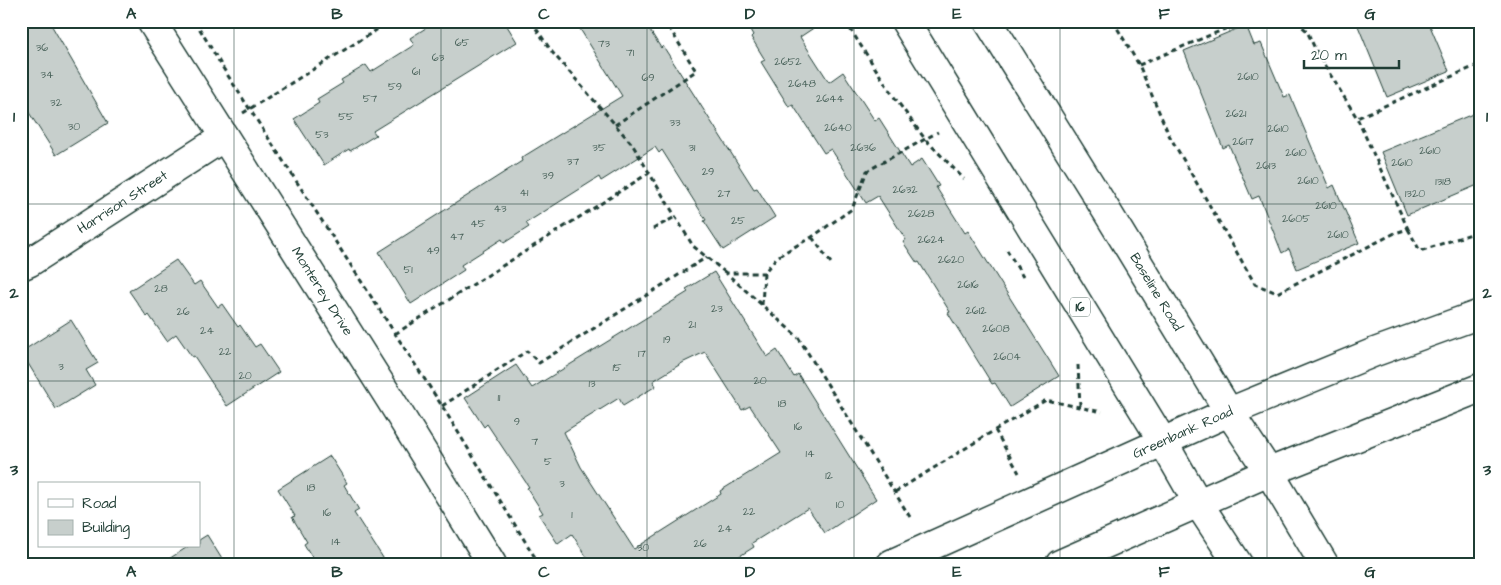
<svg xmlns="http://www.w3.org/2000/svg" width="1501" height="585" font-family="'Architects Daughter',sans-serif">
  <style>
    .building { fill: #c7cfcc; stroke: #1f3d34; fill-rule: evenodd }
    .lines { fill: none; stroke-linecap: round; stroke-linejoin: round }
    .tertiary-casing { stroke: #1f3d34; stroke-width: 31 }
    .secondary-casing { stroke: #1f3d34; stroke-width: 31 }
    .primary-casing { stroke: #1f3d34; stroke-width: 31 }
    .path { stroke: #1f3d34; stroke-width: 3; stroke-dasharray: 5 4; stroke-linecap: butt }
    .tertiary { stroke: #fff; stroke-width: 28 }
    .secondary { stroke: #fff; stroke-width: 28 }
    .primary { stroke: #fff; stroke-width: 28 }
    .grid { fill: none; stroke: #1f3d34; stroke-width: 1; stroke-opacity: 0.55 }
    .labels { text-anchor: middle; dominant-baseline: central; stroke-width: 4; stroke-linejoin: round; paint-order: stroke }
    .number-label { font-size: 11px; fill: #49625a }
    .shield { fill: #fff; stroke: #627771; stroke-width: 1 }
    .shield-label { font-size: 12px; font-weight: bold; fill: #1f3d34 }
    .street-label { font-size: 14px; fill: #1f3d34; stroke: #fff }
    .neatline { fill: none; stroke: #1f3d34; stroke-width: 2 }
    .grid-label { font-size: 16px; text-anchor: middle; font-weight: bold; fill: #1f3d34 }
  </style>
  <rect width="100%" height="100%" fill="#fff"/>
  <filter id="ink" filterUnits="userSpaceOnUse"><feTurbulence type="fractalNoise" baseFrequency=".02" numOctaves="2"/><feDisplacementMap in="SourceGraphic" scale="10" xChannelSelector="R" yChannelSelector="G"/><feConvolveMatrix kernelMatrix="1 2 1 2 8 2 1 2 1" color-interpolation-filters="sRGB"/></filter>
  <g filter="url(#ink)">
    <path class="building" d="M 21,21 L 49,21 L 108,123 L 56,155 L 21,100 Z
      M 437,21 L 504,21 L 517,42 L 373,131 L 376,135 L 350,151 L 349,149 L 324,165 L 294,119 L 319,103 L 317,99 L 343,83 L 341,80 L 366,65 L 371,72 L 414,45 L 410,38 Z
      M 575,21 L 644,21 L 661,48 L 663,46 L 754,189 L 757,188 L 775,217 L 723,250 L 704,221 L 706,220 L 662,150 L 659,153 L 655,147 L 601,181 L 599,177 L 526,223 L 529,227 L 504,243 L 502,239 L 461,265 L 464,270 L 411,304 L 379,252 L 522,161 L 521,158 L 622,96 Z
      M 745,21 L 824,21 L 800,37 L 829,82 L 843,72 L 875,121 L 879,118 L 910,167 L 922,159 L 939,186 L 936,187 L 965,233 L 968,231 L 1059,376 L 1010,407 L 995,383 L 992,384 L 948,313 L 950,312 L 919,262 L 917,263 L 903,242 L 906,240 L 878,196 L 866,203 L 831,149 L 824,153 L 793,105 L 789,107 L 761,62 L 765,60 L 751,37 L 753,35 Z
      M 1356,21 L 1428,21 L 1449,71 L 1387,97 Z
      M 1246,25 L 1254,45 L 1261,43 L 1284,97 L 1290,95 L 1329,188 L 1334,185 L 1359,243 L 1297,269 L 1289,249 L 1282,253 L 1259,196 L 1252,199 L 1229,145 L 1223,148 L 1184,51 Z
      M 1480,111 L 1480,184 L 1407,215 L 1381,152 Z
      M 176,260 L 194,285 L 200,281 L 218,307 L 222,304 L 238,327 L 240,325 L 255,347 L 260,344 L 279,372 L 227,406 L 194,356 L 192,357 L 176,334 L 167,341 L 149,315 L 147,317 L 129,291 Z
      M 714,272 L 767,357 L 777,350 L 794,377 L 798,374 L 876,499 L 825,533 L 808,508 L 752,543 L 754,547 L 727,564 L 591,564 L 572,534 L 558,544 L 539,515 L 543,513 L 527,488 L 529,487 L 487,424 L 484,427 L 465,398 L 516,365 L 532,388 L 688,292 L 686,289 ZM 705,352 L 742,410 L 750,406 L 781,453 L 720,491 L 721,494 L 634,549 L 581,467 L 564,432 L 619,398 L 623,406 L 656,386 L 653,381 L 684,362 Z
      M 71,320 L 98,363 L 86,370 L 95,385 L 56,409 L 21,352 Z
      M 330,456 L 347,483 L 344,485 L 359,510 L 354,513 L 387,564 L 316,564 L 304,544 L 307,542 L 292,517 L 295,516 L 278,489 Z
      M 207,535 L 225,564 L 161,564 L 189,546 L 199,546 L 199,540 Z"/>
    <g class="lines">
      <g class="tertiary-casing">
        <g id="tertiary">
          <path id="s1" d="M 151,21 L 390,399 L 492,564"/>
          <path id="s2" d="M 21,266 L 30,262 L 224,137"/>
        </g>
      </g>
      <g class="secondary-casing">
        <g id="secondary">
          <path id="s3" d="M 891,564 L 1229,412 L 1375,352 L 1480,314"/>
          <path d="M 1060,564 L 1269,472 L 1480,388"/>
        </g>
      </g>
      <g class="primary-casing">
        <g id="primary">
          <path d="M 905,21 L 1163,442 L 1198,503 L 1238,564"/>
          <path id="s4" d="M 988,21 L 1106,210 L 1229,412 L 1269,472 L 1324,564"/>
        </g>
      </g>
      <path class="path" d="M 195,21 L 223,68 L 442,406 L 539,564
        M 531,21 L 552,52 L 632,144 L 693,246 L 726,273
        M 845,21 L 892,94 L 925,139 L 964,179
        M 1113,21 L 1139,65 L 1169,135 L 1255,284 L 1277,293 L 1395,233 L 1408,229 L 1357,118
        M 1296,21 L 1307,31 L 1317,53 L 1357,118 L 1480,64
        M 1474,21 L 1480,34
        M 196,24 L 201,21
        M 1139,65 L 1244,21
        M 243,113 L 391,21
        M 615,125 L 696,71 L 665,21
        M 653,229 L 675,217
        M 1408,229 L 1420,251 L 1480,231
        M 812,237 L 831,263
        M 1007,250 L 1023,277
        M 762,305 L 764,273
        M 395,334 L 649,173
        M 1078,365 L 1080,406
        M 442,406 L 527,351 L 539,363 L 707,257
        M 995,430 L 1019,473
        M 895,492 L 995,430 L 1046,400 L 1102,412
        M 910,517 L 798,337 L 726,273 L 764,273 L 776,258 L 785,252 L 812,237 L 852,209 L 867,171 L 938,132"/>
      <use href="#tertiary" class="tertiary"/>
      <use href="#secondary" class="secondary"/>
      <use href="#primary" class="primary"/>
    </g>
  </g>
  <path class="grid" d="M 234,21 L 234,564M 441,21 L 441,564M 647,21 L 647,564M 854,21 L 854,564M 1060,21 L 1060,564M 1267,21 L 1267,564M 21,204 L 1480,204M 21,381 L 1480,381"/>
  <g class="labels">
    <g class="number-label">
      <text x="462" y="42">65</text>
      <text x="604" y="43">73</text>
      <text x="42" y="47">36</text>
      <text x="630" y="52">71</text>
      <text x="438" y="57">63</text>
      <text x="788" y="61">2652</text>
      <text x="416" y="71">61</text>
      <text x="47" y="74">34</text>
      <text x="1248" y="76">2610</text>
      <text x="648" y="77">69</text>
      <text x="802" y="83">2648</text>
      <text x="395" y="86">59</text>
      <text x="370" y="98">57</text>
      <text x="830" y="98">2644</text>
      <text x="56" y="102">32</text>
      <text x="1236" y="113">2621</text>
      <text x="346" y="116">55</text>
      <text x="675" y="122">33</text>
      <text x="74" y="126">30</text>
      <text x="838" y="127">2640</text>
      <text x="1278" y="128">2610</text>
      <text x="322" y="134">53</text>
      <text x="1243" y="141">2617</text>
      <text x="599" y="147">35</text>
      <text x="692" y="147">31</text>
      <text x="863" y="147">2636</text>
      <text x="1430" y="150">2610</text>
      <text x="1296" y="152">2610</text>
      <text x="573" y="161">37</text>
      <text x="1402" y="162">2610</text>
      <text x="1266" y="165">2613</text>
      <text x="708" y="171">29</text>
      <text x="548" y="175">39</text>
      <text x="1308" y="180">2610</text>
      <text x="1443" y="181">1318</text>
      <text x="905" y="189">2632</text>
      <text x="524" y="192">41</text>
      <text x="724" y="193">27</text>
      <text x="1415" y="193">1320</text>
      <text x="1326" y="205">2610</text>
      <text x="500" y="208">43</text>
      <text x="921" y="213">2628</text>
      <text x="1296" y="218">2605</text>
      <text x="738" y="220">25</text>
      <text x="478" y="223">45</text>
      <text x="1338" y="234">2610</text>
      <text x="457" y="236">47</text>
      <text x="931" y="239">2624</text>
      <text x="433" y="250">49</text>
      <text x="951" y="259">2620</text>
      <text x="408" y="269">51</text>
      <text x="968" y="284">2616</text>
      <text x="161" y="288">28</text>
      <text x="717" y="308">23</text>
      <text x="976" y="310">2612</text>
      <text x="183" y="311">26</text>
      <text x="692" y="324">21</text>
      <text x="996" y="328">2608</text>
      <text x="207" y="330">24</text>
      <text x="667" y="339">19</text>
      <text x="225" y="351">22</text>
      <text x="642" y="353">17</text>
      <text x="1007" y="356">2604</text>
      <text x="61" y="366">3</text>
      <text x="617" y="367">15</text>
      <text x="245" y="375">20</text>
      <text x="760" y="380">20</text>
      <text x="592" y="383">13</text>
      <text x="499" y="397">11</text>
      <text x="782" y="403">18</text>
      <text x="517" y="421">9</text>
      <text x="798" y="426">16</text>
      <text x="535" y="441">7</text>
      <text x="810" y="453">14</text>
      <text x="548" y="461">5</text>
      <text x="829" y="475">12</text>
      <text x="562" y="483">3</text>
      <text x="311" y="487">18</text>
      <text x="840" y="504">10</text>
      <text x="749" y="511">22</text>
      <text x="327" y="512">16</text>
      <text x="572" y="514">1</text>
      <text x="725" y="528">24</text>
      <text x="336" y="541">14</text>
      <text x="700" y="543">26</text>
      <text x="643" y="547">30</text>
    </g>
    <rect class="shield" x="1070" y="297.5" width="20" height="19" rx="4"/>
    <g class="shield-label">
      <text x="1080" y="307">16</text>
    </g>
    <g class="street-label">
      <text stroke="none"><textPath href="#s2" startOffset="120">Harrison Street</textPath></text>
      <text stroke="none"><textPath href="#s1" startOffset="320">Monterey Drive</textPath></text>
      <text stroke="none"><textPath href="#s4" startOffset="319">Baseline Road</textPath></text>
      <text stroke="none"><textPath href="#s3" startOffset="320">Greenbank Road</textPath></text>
    </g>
  </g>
  <rect width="1501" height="585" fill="none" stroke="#fff" stroke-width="55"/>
  <rect x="38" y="482" width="162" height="65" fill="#ffffff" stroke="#a5b1ae"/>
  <rect x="48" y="499" width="25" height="8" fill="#ffffff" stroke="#a5b1ae"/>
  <text x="82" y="508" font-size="15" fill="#1f3d34">Road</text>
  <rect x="48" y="520" width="25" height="15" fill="#c7cfcc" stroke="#a5b1ae"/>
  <text x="82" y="532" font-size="15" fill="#1f3d34">Building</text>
  <path d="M1304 60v8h95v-8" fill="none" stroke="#1f3d34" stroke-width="2.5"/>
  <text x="1311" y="60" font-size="15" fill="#1f3d34" stroke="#ffffff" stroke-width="4" paint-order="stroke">20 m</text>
  <rect x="28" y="28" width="1446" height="530" class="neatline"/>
  <g class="grid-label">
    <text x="131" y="19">A</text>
    <text x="337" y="19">B</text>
    <text x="544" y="19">C</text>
    <text x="750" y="19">D</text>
    <text x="957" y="19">E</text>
    <text x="1164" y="19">F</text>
    <text x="1370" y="19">G</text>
    <text x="14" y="122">1</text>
    <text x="1487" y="122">1</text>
    <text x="14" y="298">2</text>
    <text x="1487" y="298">2</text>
    <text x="14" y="475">3</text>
    <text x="1487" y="475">3</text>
    <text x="131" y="577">A</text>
    <text x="337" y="577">B</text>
    <text x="544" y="577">C</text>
    <text x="750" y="577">D</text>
    <text x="957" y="577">E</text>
    <text x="1164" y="577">F</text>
    <text x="1370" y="577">G</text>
  </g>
</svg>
